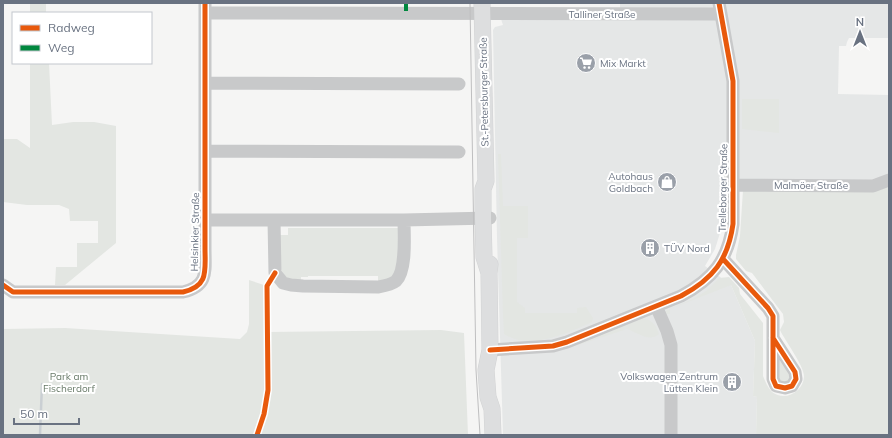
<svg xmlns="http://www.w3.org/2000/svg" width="892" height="438" font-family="Mulish,sans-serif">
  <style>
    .built { fill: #e5e7e7 }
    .green { fill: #e3e6e2 }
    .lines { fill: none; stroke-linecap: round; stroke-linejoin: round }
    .stream { stroke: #cacfd3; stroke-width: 2.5 }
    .major-casing { stroke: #d2d3d4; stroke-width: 17 }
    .minor { stroke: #c8c9ca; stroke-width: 13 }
    .major { stroke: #dddedf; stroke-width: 16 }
    .tram { stroke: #bfbfc0; stroke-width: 1 }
    .quiet { stroke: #00873e; stroke-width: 4; stroke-dasharray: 8 4; stroke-linecap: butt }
    .cycleway-casing { stroke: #fff; stroke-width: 8 }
    .cycleway { stroke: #e8590c; stroke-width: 5 }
    .labels { text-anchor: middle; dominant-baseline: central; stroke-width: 4; stroke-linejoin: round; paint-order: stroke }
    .street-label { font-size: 10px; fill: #697281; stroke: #fff }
    .poi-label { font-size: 10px; fill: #697281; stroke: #fff; text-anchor: start }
    .park-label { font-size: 10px; fill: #677967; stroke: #fff }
  </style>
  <rect width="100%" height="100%" fill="#f5f5f4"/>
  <path class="built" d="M 620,3 L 889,3 L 889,38 L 849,38 L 847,42 L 846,46 L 839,46 L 838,94 L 889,95 L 889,175 L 873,180 L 720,180 L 720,233 L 715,249 L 705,266 L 731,285 L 755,341 L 753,396 L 757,397 L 756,435 L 503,435 L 497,238 L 493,30 L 495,27 L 503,25 L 499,13 L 620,13 Z"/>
  <path class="green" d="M 30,3 L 46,3 L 46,13 L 30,13 Z
    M 30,63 L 49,63 L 52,125 L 73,122 L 94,122 L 116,126 L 116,243 L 65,285 L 55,285 L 56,267 L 77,267 L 77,243 L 98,243 L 98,221 L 70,221 L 69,209 L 59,205 L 27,205 L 3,202 L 3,139 L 17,139 L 30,148 Z
    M 742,99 L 779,99 L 779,133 L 742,129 Z
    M 498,154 L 501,154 L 503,206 L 528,206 L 528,238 L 517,238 L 517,302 L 525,308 L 525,313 L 577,313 L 577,308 L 586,307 L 593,318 L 592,322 C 568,333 529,351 504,334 L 503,315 Z
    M 889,184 L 889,435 L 756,435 L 757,397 L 753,396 L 755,341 L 731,285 L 670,309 L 670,314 L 666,314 L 665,311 L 693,299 L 706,291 L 719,278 L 729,277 L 739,288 L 740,294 L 763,323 L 763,376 C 765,381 768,388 772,392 C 785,402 803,392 804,377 C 805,367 785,341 780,330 L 784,322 L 783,314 L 752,273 L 746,271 L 736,259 L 736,255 L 740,236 L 743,190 Z
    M 288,228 L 399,228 L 399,265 L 393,278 L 378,283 L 378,276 L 308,276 L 308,277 L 301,277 L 301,283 L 286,278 L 279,266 L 279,235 L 288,235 Z
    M 249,280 L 267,286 L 267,332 L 441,330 L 464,333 L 468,435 L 3,435 L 3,329 L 65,328 L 240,339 L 247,332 L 249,324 Z
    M 642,319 C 652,319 656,325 659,334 C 649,343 637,332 627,329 L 578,345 L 582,339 Z
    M 777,357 L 790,374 L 790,383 L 779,382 Z"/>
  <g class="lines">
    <path class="stream" d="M 40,435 L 42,384"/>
    <g class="major-casing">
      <path id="major" d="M 482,3 L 486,181 L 483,189 L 483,218 L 484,257 L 489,273
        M 490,264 L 489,273 L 490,350 L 486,370 L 488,397 L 492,409 L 493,435"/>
    </g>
    <path class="minor" d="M 205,13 L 721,14
      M 205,83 L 459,84
      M 205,151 L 459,152
      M 733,185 L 873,186 L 889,180
      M 205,220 L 404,220 L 490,218
      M 274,220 L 275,273 L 283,283 L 291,285 L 303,286 L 378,287 C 384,286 391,285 396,281 C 407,270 404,235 404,220
      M 723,259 L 768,308 L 773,316 L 773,379 L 776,386 L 785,388 L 792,386 L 796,379 L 795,372 L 773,338
      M 3,285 L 13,292 L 183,292 C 209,286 205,271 205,248 L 205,3
      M 656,306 L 667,331 L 671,345 L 671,435
      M 490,350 L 553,346 L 567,342 L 681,296 C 713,279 728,260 733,224 L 733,81 L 719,3"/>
    <use href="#major" class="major"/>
    <path class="tram" d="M 470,3 L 476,370 L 480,435"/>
    <path class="quiet" d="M 406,3 L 406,13"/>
    <g class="cycleway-casing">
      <path id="cycleway" d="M 723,259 L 768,308 L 773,316 L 773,379 L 776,386 L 785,388 L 792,386 L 796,379 L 795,372 L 773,338
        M 3,285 L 13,292 L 183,292 C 209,286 205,271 205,248 L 205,3
        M 490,350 L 553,346 L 567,342 L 681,296 C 713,279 728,260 733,224 L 733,81 L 719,3
        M 257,435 L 264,414 L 268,390 L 267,286 L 275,273"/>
    </g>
    <use href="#cycleway" class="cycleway"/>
  </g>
  <defs>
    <g id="supermarket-disc" transform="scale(1)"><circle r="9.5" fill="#9aa0a9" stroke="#fff"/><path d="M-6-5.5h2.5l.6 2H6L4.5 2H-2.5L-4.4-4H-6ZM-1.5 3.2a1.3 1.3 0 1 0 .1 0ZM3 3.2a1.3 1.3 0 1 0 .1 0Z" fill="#fff"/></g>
    <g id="shop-disc" transform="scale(1)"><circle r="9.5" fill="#9aa0a9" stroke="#fff"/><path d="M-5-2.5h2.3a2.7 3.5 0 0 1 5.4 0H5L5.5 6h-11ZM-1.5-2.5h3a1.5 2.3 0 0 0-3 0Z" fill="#fff"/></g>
    <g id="building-disc" transform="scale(1)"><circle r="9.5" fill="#9aa0a9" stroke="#fff"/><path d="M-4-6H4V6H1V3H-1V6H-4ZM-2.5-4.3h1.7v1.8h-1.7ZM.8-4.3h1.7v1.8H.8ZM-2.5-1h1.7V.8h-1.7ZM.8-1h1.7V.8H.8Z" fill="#fff"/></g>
  </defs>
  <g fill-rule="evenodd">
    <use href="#supermarket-disc" x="586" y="63"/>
    <use href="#shop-disc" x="667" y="182"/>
    <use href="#building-disc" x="650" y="248"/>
    <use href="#building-disc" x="732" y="382"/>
  </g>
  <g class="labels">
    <g class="street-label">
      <text x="602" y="14">Talliner Straße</text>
      <text transform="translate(484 92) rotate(-91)">St.-Petersburger Straße</text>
      <text x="811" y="185">Malmöer Straße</text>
      <text transform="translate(723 188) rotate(-89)">Trelleborger Straße</text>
      <text transform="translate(195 232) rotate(-89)">Helsinkier Straße</text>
    </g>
    <g class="poi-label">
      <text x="600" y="63">Mix Markt</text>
      <text x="653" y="176" text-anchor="end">Autohaus<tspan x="653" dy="12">Goldbach</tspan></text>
      <text x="664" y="248">TÜV Nord</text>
      <text x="718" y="376" text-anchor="end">Volkswagen Zentrum<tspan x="718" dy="12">Lütten Klein</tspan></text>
    </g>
    <g class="park-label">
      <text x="69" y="376">Park am<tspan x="69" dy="12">Fischerdorf</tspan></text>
    </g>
  </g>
  <rect width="892" height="438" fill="none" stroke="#697281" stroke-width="8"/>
  <rect x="12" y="12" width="140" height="52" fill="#ffffff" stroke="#c3c7cd"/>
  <rect x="20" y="25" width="20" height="6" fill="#e8590c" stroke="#c3c7cd"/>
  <text x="48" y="32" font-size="12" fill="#697281">Radweg</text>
  <rect x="20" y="45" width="20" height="6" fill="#00873e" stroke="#c3c7cd"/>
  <text x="48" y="52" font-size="12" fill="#697281">Weg</text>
  <g transform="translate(860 32)" stroke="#ffffff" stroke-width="3" paint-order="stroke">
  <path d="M0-3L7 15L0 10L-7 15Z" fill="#697281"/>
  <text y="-6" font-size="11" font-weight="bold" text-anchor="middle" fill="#697281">N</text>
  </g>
  <path d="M14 418v6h65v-6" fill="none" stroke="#697281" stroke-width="2"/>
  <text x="20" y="418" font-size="12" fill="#697281" stroke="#ffffff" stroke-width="3" paint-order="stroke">50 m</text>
</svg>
